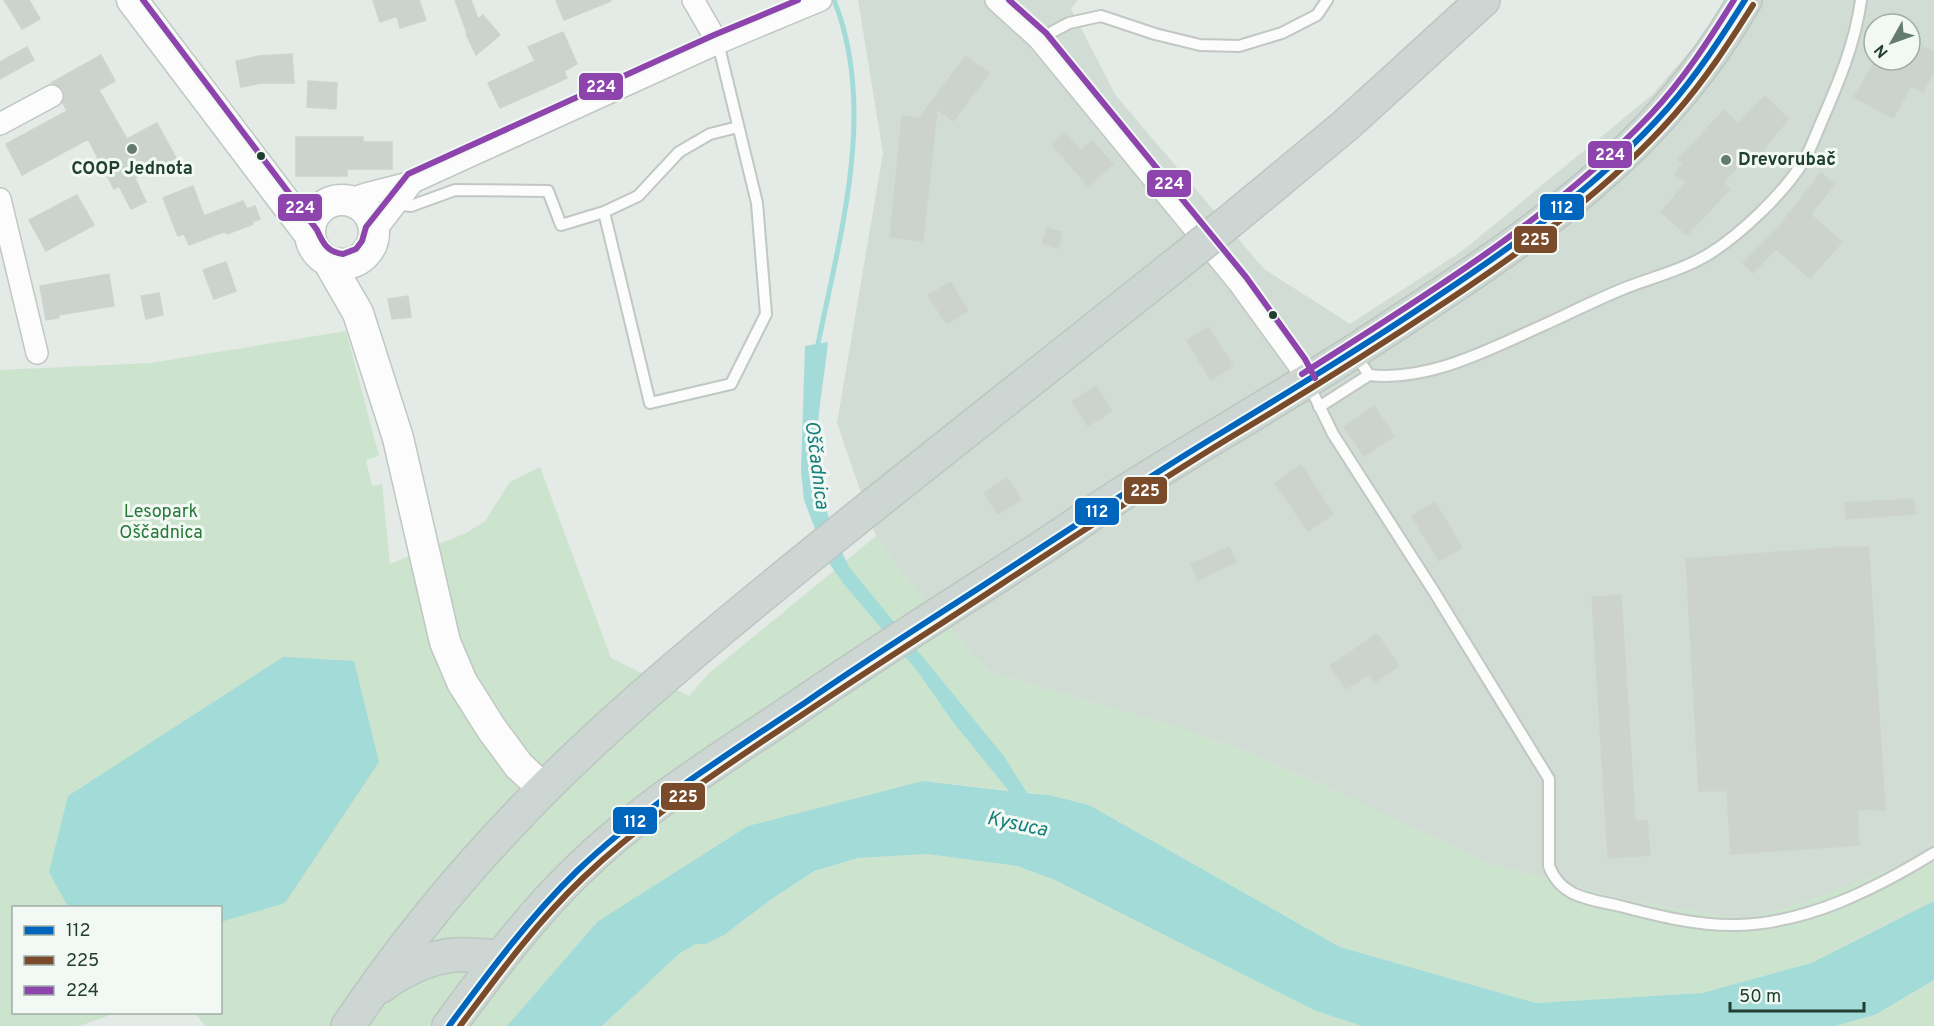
<svg xmlns="http://www.w3.org/2000/svg" width="1934" height="1026" font-family="Overpass,sans-serif">
  <style>
    .built { fill: #d1dcd5; fill-rule: evenodd }
    .green { fill: #cce4ce }
    .water { fill: #a2dbd8 }
    .lines { fill: none; stroke-linecap: round; stroke-linejoin: round }
    .stream { stroke: #a2dbd8; stroke-width: 5 }
    .building { fill: #ccd3cf; stroke: #cdd3cf; stroke-width: 1.5 }
    .lane-casing { stroke: #c1c7c3; stroke-width: 14 }
    .street-casing { stroke: #c1c7c3; stroke-width: 24 }
    .secondary-casing { stroke: #bfc8c3; stroke-width: 33 }
    .primary-casing { stroke: #bcc6c1; stroke-width: 36 }
    .lane { stroke: #fbfcfb; stroke-width: 10 }
    .street { stroke: #fbfcfb; stroke-width: 21 }
    .secondary { stroke: #fbfcfb; stroke-width: 30 }
    .primary { stroke: #cdd6d2; stroke-width: 33 }
    .primary-bridge-casing { stroke: #bcc6c1; stroke-width: 36; stroke-linecap: butt }
    .primary-bridge { stroke: #cdd6d2; stroke-width: 33 }
    .bus-1-casing { stroke: #f2f9f4; stroke-width: 10 }
    .bus-2-casing { stroke: #f2f9f4; stroke-width: 10 }
    .bus-3-casing { stroke: #f2f9f4; stroke-width: 10 }
    .bus-1 { stroke: #0065bd; stroke-width: 6 }
    .bus-2 { stroke: #7a4b2a; stroke-width: 6 }
    .bus-3 { stroke: #8e44ad; stroke-width: 6 }
    .poi-dot { fill: #657b70; stroke: #f2f9f4; stroke-width: 2 }
    .bus-dot { fill: #203f30; stroke: #f2f9f4; stroke-width: 2 }
    .labels { text-anchor: middle; dominant-baseline: central; stroke-width: 6; stroke-linejoin: round; paint-order: stroke }
    .poi-label { font-size: 18px; font-weight: bold; fill: #203f30; stroke: #f2f9f4; text-anchor: start }
    .park-label { font-size: 18px; fill: #287837; stroke: #f2f9f4 }
    .water-label { font-size: 20px; font-style: italic; fill: #167f7b; stroke: #f2f9f4 }
    .line-badge { stroke: #f2f9f4; stroke-width: 2 }
    .badge-label { font-size: 16px; text-anchor: middle; font-weight: bold; fill: #fff }
  </style>
  <rect width="100%" height="100%" fill="#e4eae6"/>
  <path class="built" d="M 858,0 L 1078,0 L 1071,9 L 1116,96 L 1264,269 L 1350,324 L 1462,251 L 1652,95 L 1725,10 L 1731,0 L 1934,0 L 1934,852 L 1813,900 L 1744,920 L 1626,900 L 1488,863 L 1259,756 L 1177,727 L 989,672 L 898,569 L 876,536 L 837,423 L 883,153 ZM 1874,24 L 1910,24 L 1910,60 L 1874,60 Z"/>
  <path class="green" d="M 346,331 L 379,456 L 366,460 L 372,486 L 382,484 L 390,564 L 466,533 L 485,521 L 510,482 L 540,467 L 611,658 L 689,696 L 708,674 L 876,536 L 898,569 L 989,672 L 1177,727 L 1259,756 L 1488,863 L 1626,900 L 1744,920 L 1813,899 L 1934,852 L 1934,901 L 1811,963 L 1702,993 L 1536,1003 L 1340,947 L 1089,805 L 1049,795 L 923,781 L 597,922 L 507,1026 L 205,1026 L 195,1013 L 220,1012 L 220,908 L 14,908 L 14,1012 L 116,1013 L 79,1026 L 0,1026 L 0,370 L 151,363 Z
    M 927,854 L 1017,866 L 1055,880 L 1316,1011 L 1360,1026 L 602,1026 L 680,953 L 696,944 L 706,944 L 742,922 L 776,896 L 816,871 L 858,858 Z
    M 1934,980 L 1934,1026 L 1835,1026 L 1875,1015 Z"/>
  <path class="water" d="M 828,342 C 824,381 815,423 817,462 C 820,498 833,534 849,567 L 1003,755 L 1027,793 L 1049,795 L 1089,805 L 1340,947 L 1536,1003 L 1702,993 L 1811,963 L 1934,901 L 1934,980 L 1875,1015 L 1835,1026 L 1361,1026 L 1316,1011 L 1055,880 L 1017,866 L 927,854 L 858,858 L 815,871 L 776,896 L 724,935 L 706,944 L 696,944 L 680,953 L 602,1026 L 507,1026 L 597,922 L 748,826 L 923,781 L 1009,791 L 953,722 L 918,672 L 843,583 L 827,560 L 804,500 L 801,471 L 805,346 Z
    M 283,657 L 354,661 L 379,762 L 285,903 L 221,922 L 220,908 L 68,907 L 49,872 L 68,796 Z"/>
  <g class="lines">
    <path class="stream" d="M 817,349 C 839,238 878,110 834,0"/>
  </g>
  <path class="building" d="M 4,0 L 29,0 L 40,19 L 22,29 Z
    M 373,0 L 419,0 L 426,20 L 400,28 L 397,16 L 380,22 Z
    M 455,0 L 471,0 L 478,19 L 483,15 L 500,35 L 476,55 L 466,34 L 467,33 Z
    M 556,0 L 611,0 L 611,1 L 564,20 Z
    M 563,32 L 577,64 L 564,71 L 567,78 L 500,108 L 488,83 L 535,61 L 528,47 Z
    M 1910,44 L 1921,50 L 1922,46 L 1934,52 L 1934,72 L 1923,92 L 1911,86 L 1893,118 L 1854,97 L 1876,60 L 1910,60 Z
    M 27,47 L 34,60 L 0,79 L 0,62 Z
    M 292,54 L 294,83 L 261,83 L 241,87 L 236,61 L 259,56 Z
    M 101,55 L 115,81 L 99,90 L 127,139 L 157,123 L 176,158 L 135,178 L 146,202 L 131,209 L 119,186 L 114,189 L 88,139 L 22,175 L 6,144 L 67,111 L 63,103 L 65,96 L 63,89 L 58,85 L 51,83 Z
    M 966,56 L 989,73 L 953,121 L 937,109 L 923,241 L 890,237 L 902,116 L 919,118 Z
    M 308,81 L 337,83 L 336,109 L 307,107 Z
    M 1765,96 L 1788,119 L 1751,166 L 1743,160 L 1723,183 L 1730,189 L 1687,235 L 1661,212 L 1686,183 L 1675,174 L 1683,164 L 1678,160 L 1724,110 L 1738,124 Z
    M 1065,133 L 1081,151 L 1092,141 L 1113,164 L 1088,186 L 1052,144 Z
    M 296,137 L 363,137 L 363,142 L 392,142 L 392,169 L 347,169 L 347,176 L 296,176 Z
    M 1821,173 L 1835,184 L 1810,214 L 1842,242 L 1810,278 L 1776,249 L 1753,273 L 1743,263 L 1784,222 L 1783,221 Z
    M 193,186 L 204,216 L 243,201 L 247,209 L 255,206 L 260,219 L 252,222 L 253,224 L 227,234 L 226,231 L 189,245 L 184,234 L 178,236 L 163,198 Z
    M 77,195 L 94,225 L 46,251 L 29,220 Z
    M 1047,228 L 1062,232 L 1058,248 L 1042,243 Z
    M 226,262 L 236,291 L 214,299 L 203,270 Z
    M 109,274 L 114,306 L 58,315 L 59,318 L 46,320 L 40,286 Z
    M 950,282 L 968,310 L 947,324 L 928,296 Z
    M 159,293 L 163,315 L 146,319 L 141,296 Z
    M 408,296 L 411,317 L 392,319 L 388,299 Z
    M 1208,327 L 1233,366 L 1211,380 L 1187,341 Z
    M 1096,386 L 1112,411 L 1088,426 L 1072,402 Z
    M 1374,406 L 1394,436 L 1364,456 L 1344,427 Z
    M 1301,465 L 1333,514 L 1308,531 L 1275,483 Z
    M 1007,478 L 1021,499 L 998,514 L 984,493 Z
    M 1913,499 L 1916,514 L 1846,519 L 1845,503 Z
    M 1435,502 L 1462,548 L 1439,561 L 1412,516 Z
    M 1229,547 L 1236,562 L 1198,580 L 1191,564 Z
    M 1849,547 L 1868,547 L 1869,555 L 1885,810 L 1857,809 L 1859,845 L 1731,854 L 1727,791 L 1699,791 L 1686,559 Z
    M 1621,595 L 1635,820 L 1647,820 L 1650,855 L 1608,858 L 1592,597 Z
    M 1377,634 L 1399,666 L 1375,682 L 1369,674 L 1346,689 L 1330,666 Z"/>
  <g class="lines">
    <g class="lane-casing">
      <path id="lane" d="M 1039,39 L 1069,23 L 1101,16 L 1155,34 L 1200,45 L 1239,46 L 1282,33 L 1317,15 L 1327,0
        M 718,43 L 757,203 L 766,314 L 731,384 L 650,403 L 604,212 L 638,196 L 679,152 L 710,134 L 738,127
        M 396,204 L 411,206 L 455,190 L 548,191 L 561,225 L 604,212
        M 1355,354 L 1369,375 C 1431,382 1491,348 1546,324 C 1572,312 1598,299 1625,288 C 1653,277 1683,270 1709,254 C 1741,234 1783,194 1803,162 C 1810,151 1815,137 1820,125 C 1838,84 1855,44 1861,0
        M 1309,385 L 1333,434 L 1433,590 L 1549,779 L 1549,866 C 1561,898 1590,899 1620,906 C 1658,916 1698,926 1738,925 C 1808,923 1875,889 1934,853
        M 1319,407 L 1369,375"/>
    </g>
    <g class="street-casing">
      <path id="street" d="M 693,0 L 718,43
        M 996,0 L 1039,39 L 1239,283 L 1298,364 L 1307,382
        M 0,124 L 52,96
        M 0,199 L 37,353
        M 348,200 L 366,194 L 413,182 L 718,43 L 821,0
        M 374,232 L 413,182"/>
    </g>
    <g class="secondary-casing">
      <path id="secondary" d="M 132,0 L 310,235
        M310 232a32 32 0 1 1 64 0a32 32 0 1 1-64 0Z
        M 328,261 L 358,313 L 398,438 L 445,642 L 462,682 L 491,728 L 519,766 L 544,789"/>
    </g>
    <g class="primary-casing">
      <path id="primary" d="M 1229,222 L 1346,125 L 1483,0
        M 381,986 C 401,971 429,957 455,955 C 470,954 486,957 502,956
        M 348,1026 C 420,919 508,819 603,732 C 688,654 778,582 867,510 C 969,429 1071,348 1173,267
        M 449,1026 C 489,972 529,917 577,871 C 641,808 718,761 792,711 C 873,655 955,604 1038,550 C 1068,531 1097,509 1128,490 C 1206,441 1287,395 1364,345 C 1513,247 1655,160 1745,0"/>
    </g>
    <use href="#lane" class="lane"/>
    <use href="#street" class="street"/>
    <use href="#secondary" class="secondary"/>
    <use href="#primary" class="primary"/>
    <g class="primary-bridge-casing">
      <path id="primary-bridge" d="M 1173,267 L 1229,222"/>
    </g>
    <use href="#primary-bridge" class="primary-bridge"/>
    <g class="bus-1-casing">
      <path id="bus-1" d="M 449,1026 C 489,972 529,918 577,871 C 646,805 727,755 806,702 C 875,654 946,610 1016,564 C 1084,520 1151,475 1221,433 C 1295,388 1369,343 1441,294 C 1522,240 1602,182 1667,109 C 1697,75 1721,38 1745,0"/>
    </g>
    <g class="bus-2-casing">
      <path id="bus-2" d="M 460,1026 C 498,975 536,923 583,878 C 639,824 704,781 769,737 C 824,700 880,663 936,627 C 1034,563 1131,498 1231,437 C 1305,393 1378,347 1450,299 C 1531,245 1611,187 1675,114 C 1705,80 1729,43 1753,5"/>
    </g>
    <g class="bus-3-casing">
      <path id="bus-3" d="M 143,0 L 317,230 C 323,243 327,252 343,254 L 356,249 L 362,241 L 366,227 L 408,174 L 714,35 L 798,0
        M 1009,0 L 1046,33 L 1246,277 L 1305,359 L 1315,378
        M 1302,374 C 1424,296 1551,220 1651,114 C 1684,79 1709,40 1734,0"/>
    </g>
    <use href="#bus-1" class="bus-1"/>
    <use href="#bus-2" class="bus-2"/>
    <use href="#bus-3" class="bus-3"/>
  </g>
  <g class="poi-dot">
    <circle cx="132" cy="149" r="6"/>
    <circle cx="1726" cy="160" r="6"/>
  </g>
  <g class="bus-dot">
    <circle cx="261" cy="156" r="5"/>
    <circle cx="1273" cy="315" r="5"/>
  </g>
  <g class="labels">
    <g class="poi-label">
      <text x="1738" y="160">Drevorubač</text>
      <text x="132" y="169" text-anchor="middle">COOP Jednota</text>
    </g>
    <g class="park-label">
      <text x="161" y="512">Lesopark<tspan x="161" dy="21">Oščadnica</tspan></text>
    </g>
    <g class="water-label">
      <text transform="translate(816 465) rotate(83)">Oščadnica</text>
      <text transform="translate(1017 825) rotate(12)">Kysuca</text>
    </g>
  </g>
  <g class="line-badge">
    <rect x="578" y="72" width="46" height="29" rx="6" fill="#8e44ad"/>
    <rect x="1587" y="140" width="46" height="29" rx="6" fill="#8e44ad"/>
    <rect x="1146" y="169" width="46" height="29" rx="6" fill="#8e44ad"/>
    <rect x="1539" y="193" width="46" height="28" rx="6" fill="#0065bd"/>
    <rect x="277" y="193" width="46" height="29" rx="6" fill="#8e44ad"/>
    <rect x="1513" y="225" width="45" height="29" rx="6" fill="#7a4b2a"/>
    <rect x="1123" y="476" width="45" height="29" rx="6" fill="#7a4b2a"/>
    <rect x="1074" y="497" width="46" height="29" rx="6" fill="#0065bd"/>
    <rect x="660" y="782" width="46" height="29" rx="6" fill="#7a4b2a"/>
    <rect x="612" y="806" width="46" height="29" rx="6" fill="#0065bd"/>
  </g>
  <g class="badge-label">
    <text x="601" y="92">224</text>
    <text x="1610" y="160">224</text>
    <text x="1169" y="189">224</text>
    <text x="1562" y="213">112</text>
    <text x="300" y="213">224</text>
    <text x="1535" y="245">225</text>
    <text x="1145" y="496">225</text>
    <text x="1097" y="517">112</text>
    <text x="683" y="802">225</text>
    <text x="635" y="827">112</text>
  </g>
  <rect x="12" y="906" width="210" height="108" fill="#f2f9f4" stroke="#9eafa6" stroke-width="1.5"/>
  <rect x="24" y="926" width="30" height="9" fill="#0065bd" stroke="#9eafa6" stroke-width="1.5"/>
  <text x="66" y="936" font-size="18" fill="#203f30">112</text>
  <rect x="24" y="956" width="30" height="9" fill="#7a4b2a" stroke="#9eafa6" stroke-width="1.5"/>
  <text x="66" y="966" font-size="18" fill="#203f30">225</text>
  <rect x="24" y="986" width="30" height="9" fill="#8e44ad" stroke="#9eafa6" stroke-width="1.5"/>
  <text x="66" y="996" font-size="18" fill="#203f30">224</text>
  <g transform="translate(1892 42) rotate(230)"><circle r="28" fill="#f2f9f4" stroke="#9eafa6" stroke-width="1.5"/>
  <path d="M0-4.5L10 22L0 15L-10 22Z" fill="#657b70"/>
  <text y="-9" font-size="16" font-weight="bold" text-anchor="middle" fill="#203f30">N</text>
  </g>
  <path d="M1730 1002v9h134v-9" fill="none" stroke="#203f30" stroke-width="3"/>
  <text x="1739" y="1002" font-size="18" fill="#203f30" stroke="#f2f9f4" stroke-width="4.5" paint-order="stroke">50 m</text>
</svg>
